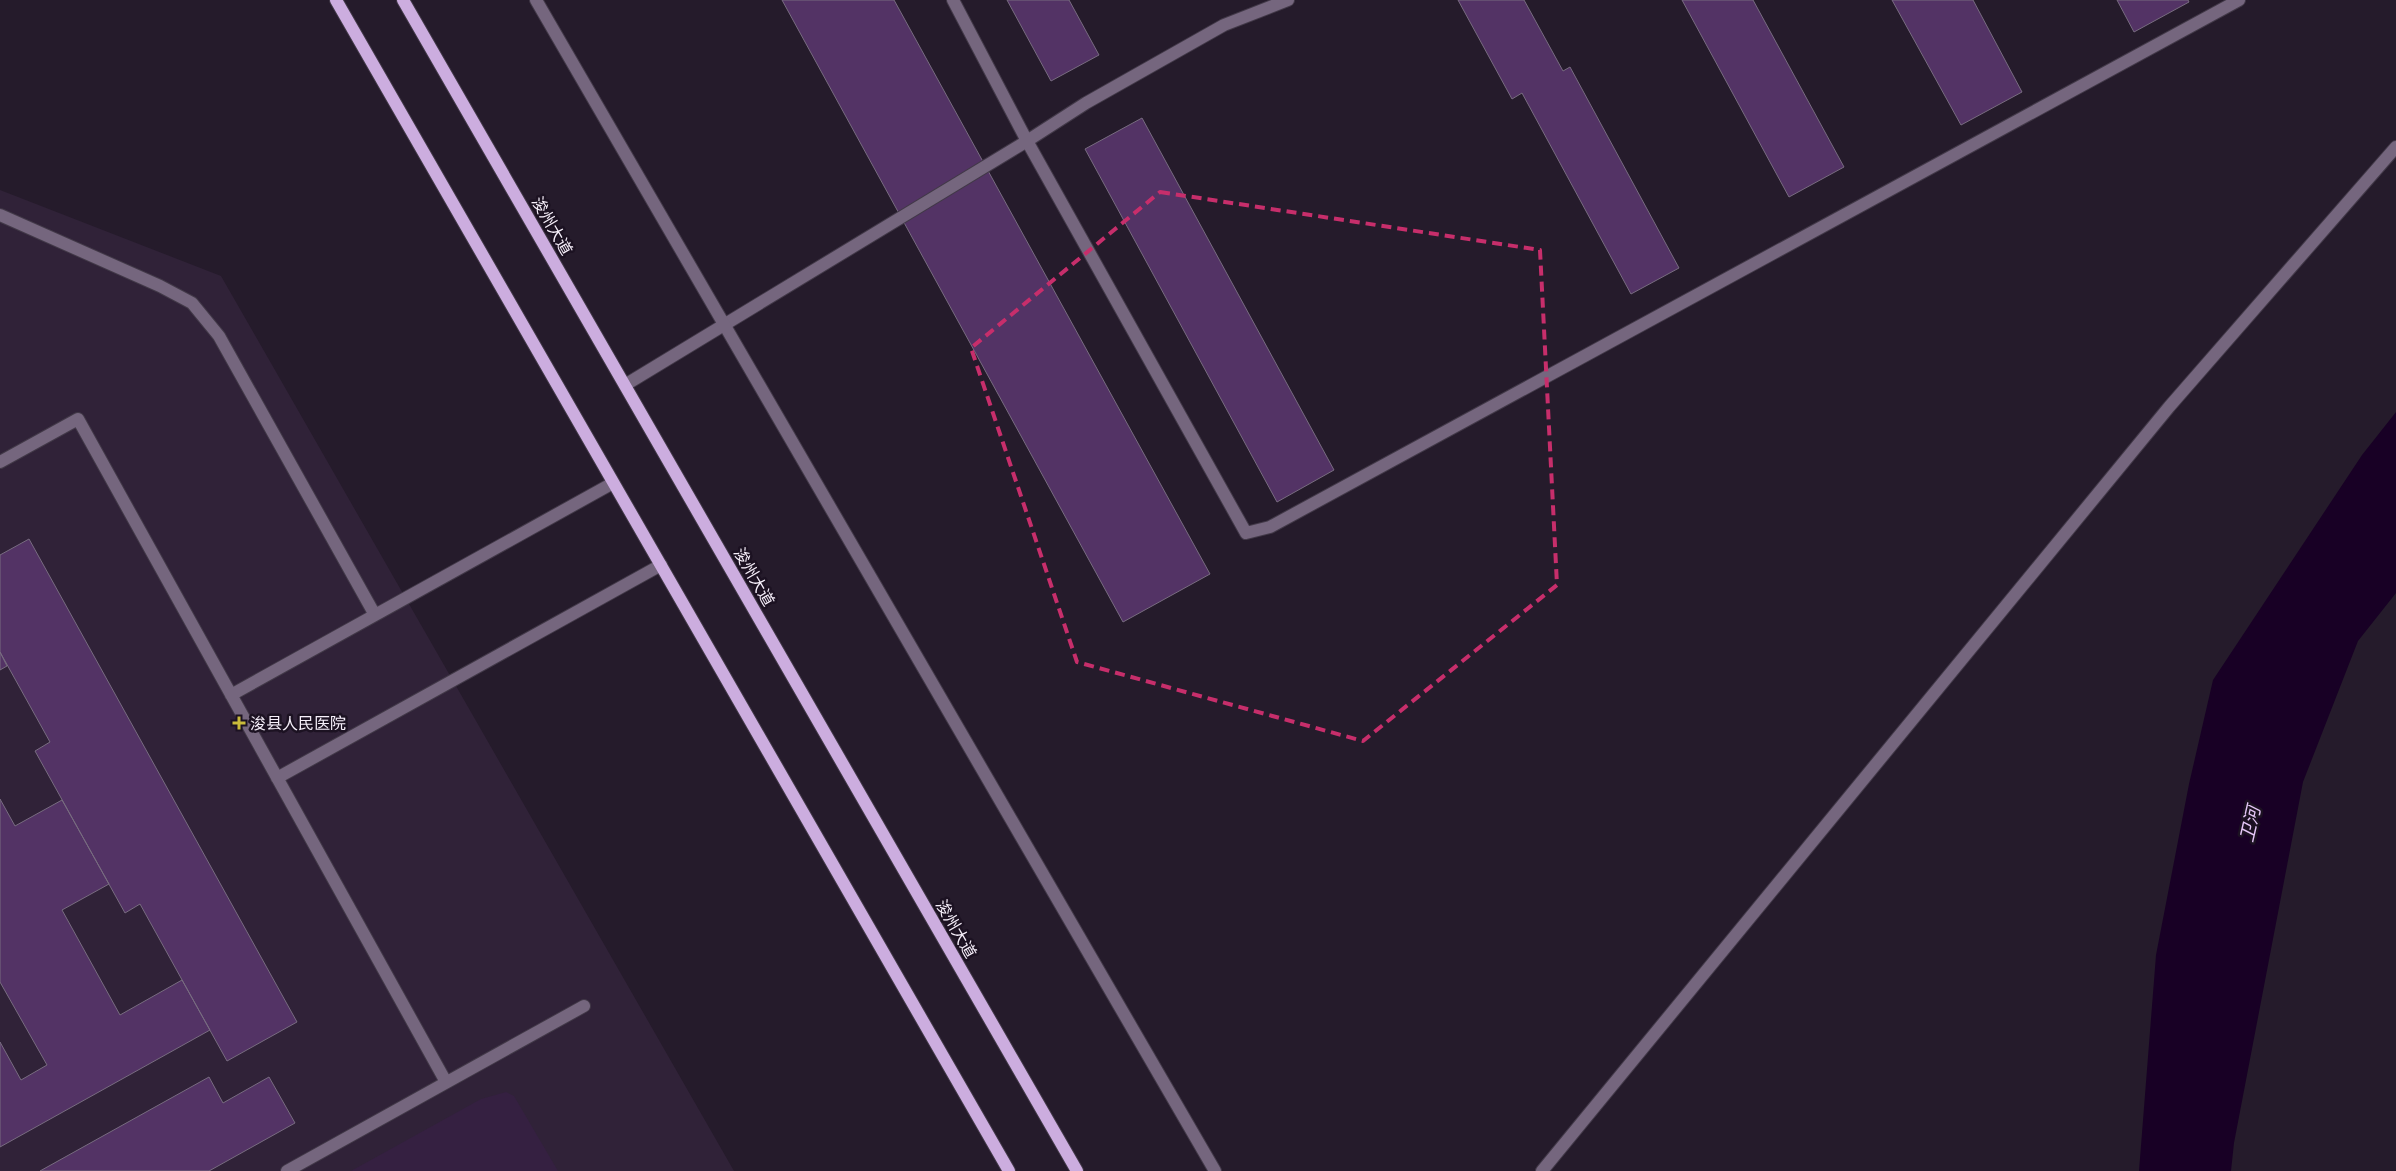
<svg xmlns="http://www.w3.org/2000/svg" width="2396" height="1171" font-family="Roboto,'Noto Sans SC',sans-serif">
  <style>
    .built { fill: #302238 }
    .green { fill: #352041 }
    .water { fill: #180025 }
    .building { fill: #533365; stroke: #786c80 }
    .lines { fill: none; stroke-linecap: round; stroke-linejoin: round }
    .lane-casing { stroke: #423948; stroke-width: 14 }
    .street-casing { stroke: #423948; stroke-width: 14 }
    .primary-casing { stroke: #423948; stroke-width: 14 }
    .lane { stroke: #75667e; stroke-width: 12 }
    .street { stroke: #75667e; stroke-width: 12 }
    .primary { stroke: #ccaddf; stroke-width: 12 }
    .marked { fill: none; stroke: #c72e6b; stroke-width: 4; stroke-dasharray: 10 6; stroke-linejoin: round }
    .poi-dot { fill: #c9ba3a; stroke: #1c1222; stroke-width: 2 }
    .labels { text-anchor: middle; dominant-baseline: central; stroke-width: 5; stroke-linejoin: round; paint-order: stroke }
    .street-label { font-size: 16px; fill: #f6effa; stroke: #1c1222 }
    .poi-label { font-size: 16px; fill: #f6effa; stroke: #1c1222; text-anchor: start }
    .water-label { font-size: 18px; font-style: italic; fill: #e5c7f7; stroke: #1c1222 }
  </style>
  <rect width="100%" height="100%" fill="#251b2b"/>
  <path class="built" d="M 0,190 L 221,276 L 734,1171 L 0,1171 Z"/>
  <path class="green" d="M 506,1092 L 514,1096 L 558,1171 L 351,1171 L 481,1099 Z"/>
  <path class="water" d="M 2396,412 L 2396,593 L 2358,641 L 2303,782 L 2234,1143 L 2231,1171 L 2139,1171 L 2156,955 L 2189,784 L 2213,680 L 2362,455 Z"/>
  <path class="building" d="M 782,0 L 894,0 L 1210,574 L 1123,622 Z
    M 1007,0 L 1069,0 L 1099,55 L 1051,81 Z
    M 1458,0 L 1524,0 L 1563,71 L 1570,67 L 1679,268 L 1631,294 L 1522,93 L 1512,99 Z
    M 1682,0 L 1753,0 L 1844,167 L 1789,197 Z
    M 1892,0 L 1973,0 L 2022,92 L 1961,125 Z
    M 2117,0 L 2188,0 L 2189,2 L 2134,32 Z
    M 1142,118 L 1334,470 L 1277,502 L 1085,149 Z
    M 29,539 L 297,1022 L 227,1061 L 140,904 L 125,913 L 35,751 L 50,742 L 0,652 L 0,555 Z
    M 0,652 L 7,666 L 0,670 Z
    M 0,799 L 15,826 L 62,800 L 109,884 L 62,910 L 120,1015 L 182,980 L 210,1030 L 0,1147 L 0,1042 L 21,1080 L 47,1065 L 0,982 Z
    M 209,1077 L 223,1103 L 269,1077 L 295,1123 L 209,1171 L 40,1171 Z"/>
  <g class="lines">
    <g class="lane-casing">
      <path id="lane" d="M 953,0 L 1027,141 L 1246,533 L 1270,527 L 2239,0
        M 0,215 L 160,286 L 192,303 L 219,336 L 375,615
        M 625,385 L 1027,141 L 1086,103 L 1224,25 L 1288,0
        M 0,462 L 78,419 L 446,1082
        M 231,695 L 613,483
        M 277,778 L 661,565
        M 287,1171 L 584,1006"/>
    </g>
    <g class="street-casing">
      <path id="street" d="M 536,0 L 1215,1171
        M 1542,1171 L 2169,407 L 2396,147"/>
    </g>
    <g class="primary-casing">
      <path id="primary" d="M 336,0 L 1009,1171
        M 403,0 L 1077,1171"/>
    </g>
    <use href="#lane" class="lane"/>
    <use href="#street" class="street"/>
    <use href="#primary" class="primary"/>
  </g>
  <path class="marked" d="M 1160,192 L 1540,250 L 1557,585 L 1363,741 L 1077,662 L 971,348 Z"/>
  <path class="poi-dot" d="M236.5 715.5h5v5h5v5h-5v5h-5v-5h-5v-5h5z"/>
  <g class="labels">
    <g class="street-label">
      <text transform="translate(552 226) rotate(60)">浚州大道</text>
      <text transform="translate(754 577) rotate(60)">浚州大道</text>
      <text transform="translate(956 929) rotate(60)">浚州大道</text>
    </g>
    <g class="poi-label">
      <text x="250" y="723">浚县人民医院</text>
    </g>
    <g class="water-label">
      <text transform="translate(2250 824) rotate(-77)">卫河</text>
    </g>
  </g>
</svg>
